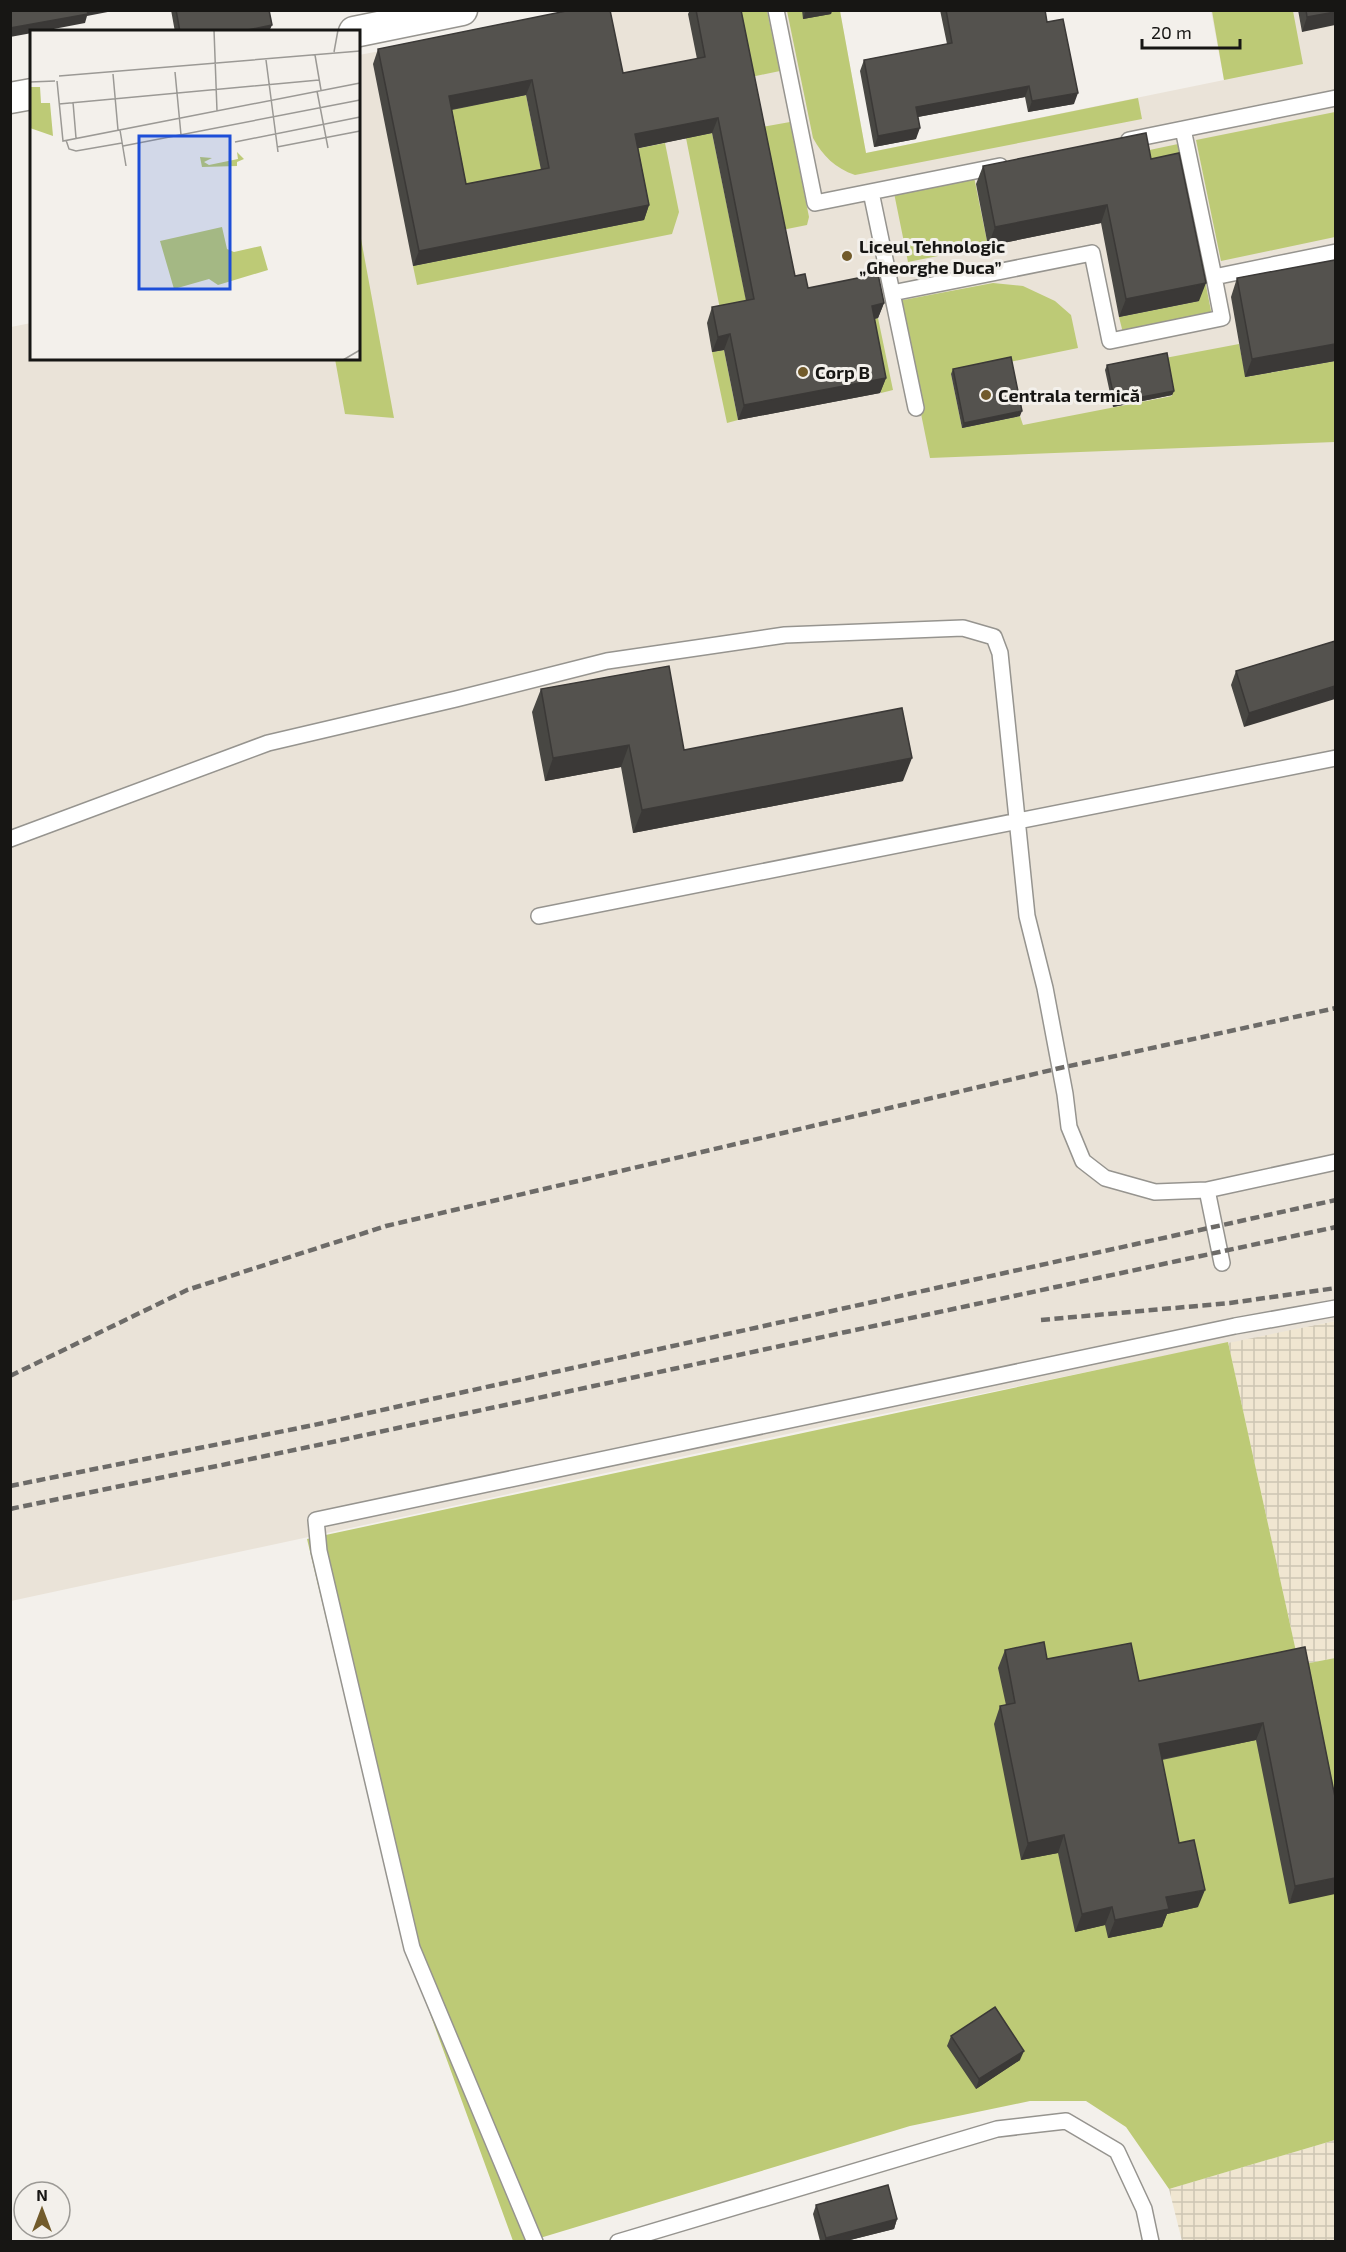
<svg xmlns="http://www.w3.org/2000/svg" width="1346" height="2252" font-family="'Exo 2',sans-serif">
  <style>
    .industrial { fill: url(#industrial-grid) }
    .built { fill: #eae3d8 }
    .green { fill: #bdca76 }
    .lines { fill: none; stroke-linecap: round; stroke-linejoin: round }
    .service-casing { stroke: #96948f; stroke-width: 18 }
    .minor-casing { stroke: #96948f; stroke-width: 33 }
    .service { stroke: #fff; stroke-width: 15 }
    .minor { stroke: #fff; stroke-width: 30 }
    .rail { stroke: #6d6b68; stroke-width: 4.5; stroke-dasharray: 9 4.5; stroke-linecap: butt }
    .wall { fill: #484743; fill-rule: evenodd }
    .shaded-wall { fill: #3b3937 }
    .building { fill: #54524e; stroke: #3b3937; stroke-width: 1.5; fill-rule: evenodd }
    .poi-dot { fill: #725b2b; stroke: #f3f0eb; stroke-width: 2 }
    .labels { text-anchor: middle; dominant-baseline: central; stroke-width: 6; stroke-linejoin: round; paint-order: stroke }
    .poi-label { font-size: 18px; font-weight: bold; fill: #171614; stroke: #f3f0eb; text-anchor: start }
    .inset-road { fill: none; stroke: #9b9995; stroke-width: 1.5 }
    .view { fill: #1d4ed8; fill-opacity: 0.15; stroke: #1d4ed8; stroke-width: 3 }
    .inset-edge { fill: none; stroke: #171614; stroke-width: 3 }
  </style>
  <defs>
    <pattern id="industrial-grid" width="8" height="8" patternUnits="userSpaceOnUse" patternTransform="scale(1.5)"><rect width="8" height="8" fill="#f0e6d1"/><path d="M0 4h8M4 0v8" fill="none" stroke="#cdc5b3"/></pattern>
  </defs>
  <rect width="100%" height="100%" fill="#f3f0eb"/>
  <path class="industrial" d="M 1335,1321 L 1335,1658 L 1299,1665 L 1228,1342 Z
    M 1335,2140 L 1335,2241 L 1182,2241 L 1169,2189 Z"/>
  <path class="built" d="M 588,11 L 840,11 L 866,153 L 1224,80 L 1211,11 L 1335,11 L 1335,1321 L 829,1425 L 11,1601 L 11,327 L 31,323 L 32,358 L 358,358 L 359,55 Z"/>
  <path class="green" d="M 732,11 L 767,11 L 780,71 L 746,78 Z
    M 787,11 L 840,11 L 866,153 L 1138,98 L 1142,119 L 855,175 C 835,168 823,156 813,138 Z
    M 1212,11 L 1293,11 L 1303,64 L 1224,80 Z
    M 526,95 L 544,183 L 467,198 L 449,110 Z
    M 1335,112 L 1335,237 L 1221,261 L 1196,140 Z
    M 790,122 L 809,217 L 807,225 L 777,231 L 756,128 Z
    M 712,133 L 747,304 L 720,309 L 686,138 Z
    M 665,143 L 679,212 L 672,234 L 417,285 L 413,266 L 643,220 L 630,150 Z
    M 1178,144 L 1212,316 L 1123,333 L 1119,317 L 1199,301 L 1140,152 Z
    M 974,177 L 988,246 L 908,262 L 894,193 Z
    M 359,228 L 394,418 L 345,414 L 335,359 L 358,358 Z
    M 993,283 L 1023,286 L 1055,301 L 1071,315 L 1078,348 L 951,374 L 962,428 L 1020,416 L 1023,425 L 1172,396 L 1165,358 L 1239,344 L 1246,377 L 1335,361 L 1335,442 L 930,458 L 898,301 Z
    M 878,318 L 893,390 L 881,393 L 866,321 Z
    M 724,350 L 738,420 L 727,423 L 712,352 Z
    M 1228,1342 L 1299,1665 L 1335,1658 L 1335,2140 L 1169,2189 L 1126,2127 L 1086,2101 L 1030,2101 L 910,2126 L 530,2241 L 513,2241 L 402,1937 L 307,1539 Z"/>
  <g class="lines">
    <g class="service-casing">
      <path id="service" d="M 776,10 L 815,203 L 1000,166
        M 1183,129 L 1214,277 L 1336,252
        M 1129,140 L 1336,98
        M 871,192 L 916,408
        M 892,293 L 1092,253 L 1110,341 L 1222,318 L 1214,277
        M 10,839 L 268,743 L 456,699 L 607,661 L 785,635 L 963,628 L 994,637 L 1000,653 L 1027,916 L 1045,988 L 1065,1094 L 1069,1127 L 1083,1161 L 1105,1178 L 1155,1192 L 1207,1190 L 1336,1162
        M 539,916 L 1336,758
        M 1207,1190 L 1222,1263
        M 535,2242 L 412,1948 L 319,1551 L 316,1520 L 1235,1326 L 1336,1308
        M 618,2242 L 997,2129 L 1066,2121 L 1117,2151 L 1144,2209 L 1151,2242"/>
    </g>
    <g class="minor-casing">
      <path id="minor" d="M 354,32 L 462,10
        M 10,98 L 32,94"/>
    </g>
    <use href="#service" class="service"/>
    <use href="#minor" class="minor"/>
    <path class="rail" d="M 1041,1320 L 1230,1303 L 1336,1288
      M 10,1376 L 187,1290 L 386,1226 L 1060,1068 L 1336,1008
      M 10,1486 L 314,1425 L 1336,1200
      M 10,1509 L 323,1444 L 1336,1227"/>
  </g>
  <path class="wall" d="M 171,10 L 269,10 L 269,32 L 175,32 Z
    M 690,10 L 741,10 L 795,276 L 808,288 L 884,303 L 878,318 L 874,319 L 886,378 L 880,393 L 738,420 L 724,350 L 712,352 L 707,323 L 712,307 L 746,301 L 712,133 L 638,148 L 649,205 L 644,220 L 413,266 L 373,64 L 378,49 L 623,73 L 697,59 L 688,14 ZM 526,95 L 541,170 L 466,184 L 452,110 Z
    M 802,10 L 832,10 L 831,14 L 803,19 Z
    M 940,10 L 1045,10 L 1047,22 L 1074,104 L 1028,112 L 1025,97 L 918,117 L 916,139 L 874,147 L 860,71 L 864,60 L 947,44 Z
    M 1298,10 L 1335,10 L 1302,32 Z
    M 1151,159 L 1199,301 L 1119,317 L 1101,223 L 988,246 L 976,184 L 983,166 Z
    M 1335,260 L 1335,361 L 1245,377 L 1231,297 L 1237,278 Z
    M 1107,365 L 1174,391 L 1172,395 L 1113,407 L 1105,370 Z
    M 953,369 L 1020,416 L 962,428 L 951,374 Z
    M 1335,641 L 1244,727 L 1231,685 L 1236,671 Z
    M 541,689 L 684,750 L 903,781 L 633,833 L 621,767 L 545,781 L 532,712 Z
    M 1305,1647 L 1335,1797 L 1289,1904 L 1256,1740 L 1162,1760 L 1179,1843 L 1198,1907 L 1167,1914 L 1162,1927 L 1108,1938 L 1105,1925 L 1075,1932 L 1058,1853 L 1021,1860 L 994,1724 L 1000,1706 L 1006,1705 L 998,1668 L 1005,1650 L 1139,1681 Z
    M 951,2036 L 1020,2060 L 976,2089 L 947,2046 Z
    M 816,2205 L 897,2219 L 894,2229 L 846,2241 L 820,2241 L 813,2214 Z"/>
  <path class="shaded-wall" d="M 86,10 L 118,10 L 87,16 L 85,23 L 38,32 L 32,32 L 32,33 L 10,37 L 10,28 Z
    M 806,10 L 832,10 L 831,14 L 803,19 Z
    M 1335,12 L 1335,25 L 1302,32 L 1307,17 Z
    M 272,25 L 269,32 L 238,32 Z
    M 532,80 L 526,95 L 443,111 L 449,96 Z
    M 1029,86 L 1025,97 L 912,118 L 916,107 Z
    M 1078,93 L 1074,104 L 1028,112 L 1032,101 Z
    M 718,118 L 712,133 L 630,150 L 635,134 Z
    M 920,128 L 916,139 L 874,147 L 878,136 Z
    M 649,205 L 644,220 L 413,266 L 419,251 Z
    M 1107,205 L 1101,223 L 988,246 L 995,227 Z
    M 1206,283 L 1199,301 L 1119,317 L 1126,299 Z
    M 884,303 L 878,318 L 866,321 L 872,306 Z
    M 730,334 L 724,350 L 712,352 L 718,337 Z
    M 1335,344 L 1335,361 L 1245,377 L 1252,359 Z
    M 886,378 L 880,393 L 738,420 L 744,405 Z
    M 1174,391 L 1172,395 L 1113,407 L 1115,402 Z
    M 1022,411 L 1020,416 L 962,428 L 964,423 Z
    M 1335,686 L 1335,699 L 1244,727 L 1249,713 Z
    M 629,745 L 621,767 L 545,781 L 553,758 Z
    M 912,758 L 903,781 L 633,833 L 642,810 Z
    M 1263,1723 L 1256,1740 L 1152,1761 L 1159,1744 Z
    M 1064,1835 L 1058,1853 L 1021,1860 L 1028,1843 Z
    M 1335,1878 L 1335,1894 L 1289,1904 L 1295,1886 Z
    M 1205,1890 L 1198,1907 L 1167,1914 L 1162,1927 L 1108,1938 L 1115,1920 L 1166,1897 Z
    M 1112,1907 L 1105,1925 L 1075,1932 L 1082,1914 Z
    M 1024,2051 L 1020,2060 L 976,2089 L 979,2079 Z
    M 897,2219 L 894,2229 L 846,2241 L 824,2241 L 826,2238 Z"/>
  <path class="building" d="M 10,10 L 87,10 L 88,14 L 10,28 Z
    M 176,10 L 269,10 L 272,25 L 238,32 L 180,32 Z
    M 571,10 L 610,10 L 623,73 L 705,57 L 696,10 L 741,10 L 795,276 L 805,274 L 808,288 L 878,274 L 884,303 L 872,306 L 886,378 L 744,405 L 730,334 L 718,337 L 712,307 L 754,299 L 718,118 L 635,134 L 649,205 L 419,251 L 378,49 ZM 532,80 L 549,168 L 466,184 L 449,96 Z
    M 946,10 L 1045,10 L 1047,22 L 1063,19 L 1078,93 L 1032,101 L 1029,86 L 916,107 L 920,128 L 878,136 L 864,60 L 952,43 Z
    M 1306,10 L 1335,10 L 1335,12 L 1307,17 Z
    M 1146,133 L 1151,159 L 1179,153 L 1206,283 L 1126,299 L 1107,205 L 995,227 L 983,166 Z
    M 1335,260 L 1335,344 L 1252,359 L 1237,278 Z
    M 1167,353 L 1174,391 L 1115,402 L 1107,365 Z
    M 1011,357 L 1022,411 L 964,423 L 953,369 Z
    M 1335,641 L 1335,686 L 1249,713 L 1236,671 Z
    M 669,666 L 684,750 L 902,708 L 912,758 L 642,810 L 629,745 L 553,758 L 541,689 Z
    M 1044,1642 L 1047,1659 L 1131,1643 L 1139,1681 L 1305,1647 L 1335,1797 L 1335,1878 L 1295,1886 L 1263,1723 L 1159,1744 L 1179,1843 L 1194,1840 L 1205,1890 L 1166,1897 L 1169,1909 L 1115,1920 L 1112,1907 L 1082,1914 L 1064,1835 L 1028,1843 L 1000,1706 L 1015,1703 L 1005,1650 Z
    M 995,2007 L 1024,2051 L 979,2079 L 951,2036 Z
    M 888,2185 L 897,2219 L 826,2238 L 816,2205 Z"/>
  <g class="poi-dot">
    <circle cx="847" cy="256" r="6"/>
    <circle cx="803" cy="372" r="6"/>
    <circle cx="986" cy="395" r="6"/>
  </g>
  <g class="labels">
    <g class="poi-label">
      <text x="859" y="246">Liceul Tehnologic<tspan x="859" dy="21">„Gheorghe Duca”</tspan></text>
      <text x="815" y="372">Corp B</text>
      <text x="998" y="395">Centrala termică</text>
    </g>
  </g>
  <g transform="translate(30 30)">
    <rect width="330" height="330" fill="#f3f0eb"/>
    <path d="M 0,57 L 10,57 L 11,73 L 20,73 L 23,106 L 0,98 ZM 207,122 L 214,129 L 207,132 L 207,136 L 172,137 L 170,127 L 182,128 L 174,132 L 179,135 L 208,129 ZM 192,197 L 197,219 L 204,222 L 231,216 L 238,240 L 188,255 L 179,249 L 144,259 L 130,211 Z" fill="#bdca76"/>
    <path class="inset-road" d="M 184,0 L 187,81M 304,22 L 308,0M 285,25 L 291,60M 236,30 L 248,122M 145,42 L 151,105M 83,44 L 88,100M 29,46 L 330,21M 27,51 L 33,111 L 330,53M 0,52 L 25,51M 287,61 L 298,118M 43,72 L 46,108M 29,74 L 289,50M 90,100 L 96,136M 36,110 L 39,119 L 46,121 L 92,113M 205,112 L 330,87M 93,116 L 330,70M 247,117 L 330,101M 313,330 L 330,320"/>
    <path class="view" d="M 109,106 L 200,106 L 200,259 L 109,259 Z"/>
    <rect width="330" height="330" class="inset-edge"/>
  </g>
  <rect width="1346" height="2252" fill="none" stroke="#171614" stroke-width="24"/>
  <g transform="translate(42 2210)"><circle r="28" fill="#f3f0eb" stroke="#9b9995" stroke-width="1.5"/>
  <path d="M0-4.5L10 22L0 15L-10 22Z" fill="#725b2b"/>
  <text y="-9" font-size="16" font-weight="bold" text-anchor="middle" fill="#171614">N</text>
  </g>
  <path d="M1142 39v9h98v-9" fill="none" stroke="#171614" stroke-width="3"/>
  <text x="1151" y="39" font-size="18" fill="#171614" stroke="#f3f0eb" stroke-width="4.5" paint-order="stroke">20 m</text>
</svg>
